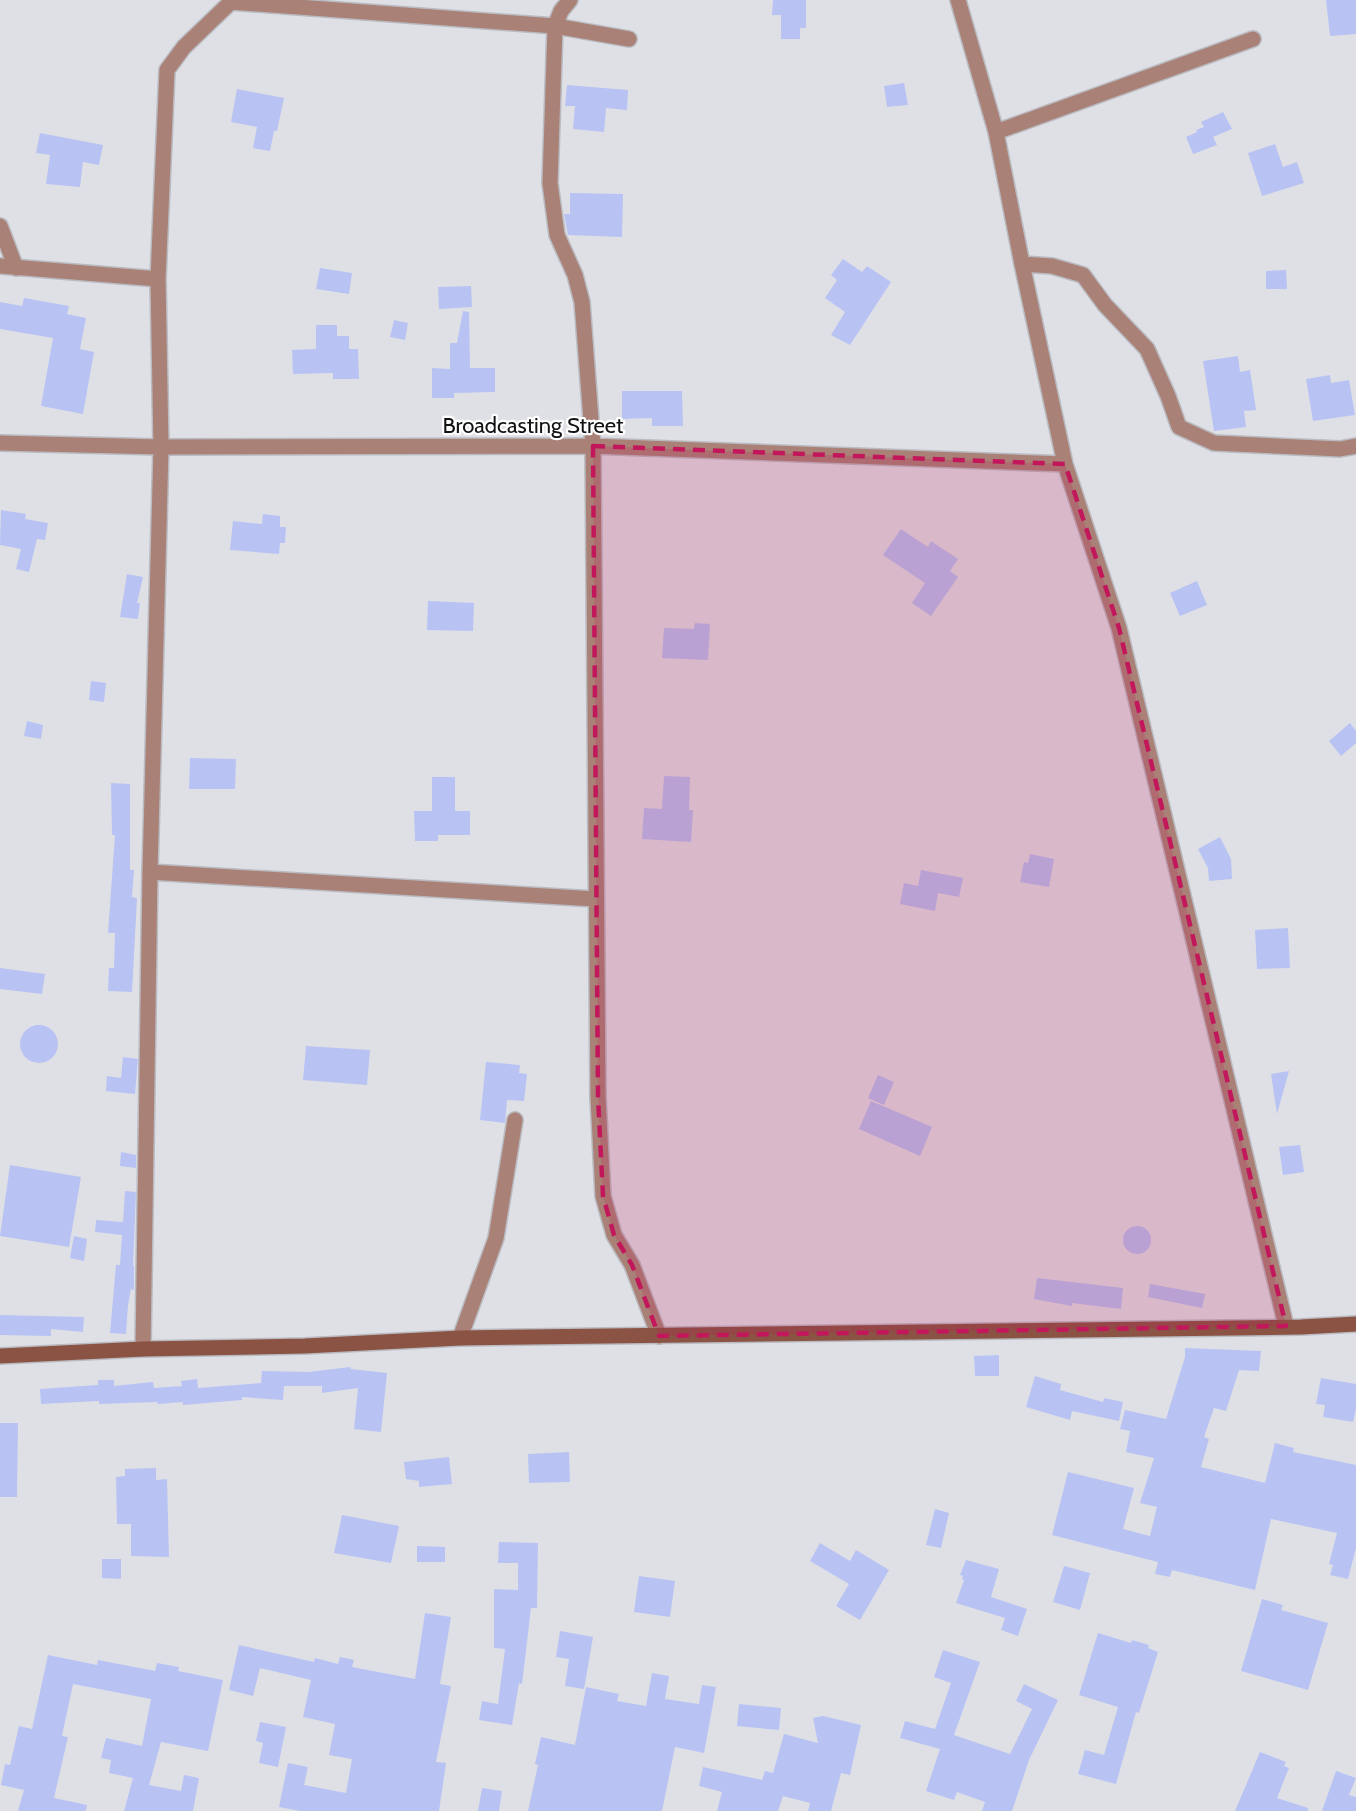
<svg xmlns="http://www.w3.org/2000/svg" width="1356" height="1811" font-family="Cabin,sans-serif">
  <style>
    .building { fill: #b8c3f3 }
    .lines { fill: none; stroke-linecap: round; stroke-linejoin: round }
    .street-casing { stroke: #babbc0; stroke-width: 18 }
    .secondary-casing { stroke: #babbc0; stroke-width: 18 }
    .street { stroke: #a98177; stroke-width: 15 }
    .secondary { stroke: #8a5344; stroke-width: 15 }
    .marked { fill: #c2185b; fill-opacity: 0.2; stroke: #c2185b; stroke-width: 4.5; stroke-dasharray: 12 8; stroke-linejoin: round }
    .labels { text-anchor: middle; dominant-baseline: central; stroke-width: 4.5; stroke-linejoin: round; paint-order: stroke }
    .street-label { font-size: 22px; fill: #111214; stroke: #fff }
  </style>
  <rect width="100%" height="100%" fill="#dfe0e6"/>
  <path class="building" d="M 773,0 L 806,0 L 806,28 L 800,28 L 800,39 L 781,39 L 781,15 L 772,15 Z
    M 1326,0 L 1356,0 L 1356,34 L 1330,36 Z
    M 904,83 L 908,105 L 887,107 L 884,86 Z
    M 567,85 L 628,90 L 627,110 L 606,108 L 604,132 L 573,129 L 575,106 L 565,106 Z
    M 237,89 L 284,98 L 277,131 L 274,131 L 270,151 L 253,148 L 257,127 L 231,122 Z
    M 1223,112 L 1232,129 L 1213,137 L 1217,145 L 1193,154 L 1186,137 L 1197,132 L 1196,130 L 1204,127 L 1201,122 Z
    M 40,133 L 103,145 L 99,165 L 83,162 L 80,187 L 46,184 L 50,155 L 36,153 Z
    M 1275,144 L 1283,167 L 1297,162 L 1304,183 L 1262,196 L 1248,153 Z
    M 570,193 L 623,194 L 622,237 L 568,235 L 564,214 L 570,214 Z
    M 843,259 L 862,272 L 867,266 L 891,282 L 850,345 L 831,335 L 845,312 L 825,298 L 837,280 L 831,275 Z
    M 320,268 L 352,273 L 349,294 L 316,289 Z
    M 1286,270 L 1287,289 L 1266,289 L 1266,271 Z
    M 471,286 L 472,307 L 439,309 L 438,287 Z
    M 24,298 L 69,306 L 67,314 L 86,318 L 80,349 L 94,352 L 83,414 L 41,406 L 53,338 L 0,329 L 0,302 L 22,306 Z
    M 463,311 L 469,312 L 470,368 L 495,368 L 495,392 L 454,393 L 454,398 L 432,398 L 432,368 L 450,369 L 450,343 L 457,343 Z
    M 394,320 L 408,323 L 405,340 L 390,337 Z
    M 316,325 L 337,325 L 337,336 L 349,336 L 349,349 L 358,349 L 359,379 L 333,379 L 333,373 L 293,374 L 292,350 L 316,349 Z
    M 1238,356 L 1240,372 L 1250,370 L 1256,410 L 1244,411 L 1246,427 L 1214,431 L 1203,361 Z
    M 1330,375 L 1331,383 L 1349,380 L 1355,415 L 1313,421 L 1306,379 Z
    M 622,391 L 682,391 L 683,426 L 652,426 L 652,418 L 622,419 Z
    M 1,510 L 26,514 L 25,519 L 48,523 L 45,540 L 37,539 L 29,572 L 16,569 L 21,549 L 0,545 Z
    M 263,514 L 280,516 L 280,527 L 286,527 L 285,543 L 280,543 L 279,554 L 230,550 L 233,521 L 262,524 Z
    M 901,529 L 928,547 L 931,541 L 958,559 L 950,571 L 958,577 L 931,616 L 912,603 L 925,583 L 883,555 Z
    M 127,574 L 143,577 L 137,603 L 140,603 L 138,619 L 120,617 Z
    M 1197,581 L 1207,605 L 1180,616 L 1170,593 Z
    M 428,601 L 474,603 L 473,631 L 427,630 Z
    M 695,623 L 710,624 L 708,660 L 662,658 L 664,628 L 694,629 Z
    M 91,681 L 106,683 L 104,702 L 89,700 Z
    M 27,721 L 43,725 L 41,739 L 24,736 Z
    M 1350,723 L 1356,731 L 1356,743 L 1341,756 L 1329,741 Z
    M 190,758 L 236,759 L 235,789 L 189,789 Z
    M 664,776 L 690,777 L 689,810 L 693,810 L 691,842 L 642,839 L 644,808 L 662,809 Z
    M 432,777 L 455,777 L 455,811 L 470,811 L 470,835 L 438,835 L 438,841 L 415,841 L 414,811 L 432,811 Z
    M 111,783 L 130,784 L 130,870 L 134,870 L 132,897 L 137,898 L 132,992 L 108,991 L 109,968 L 114,968 L 115,933 L 108,933 L 115,835 L 112,835 Z
    M 1220,837 L 1231,859 L 1232,879 L 1209,881 L 1208,868 L 1198,849 Z
    M 1030,854 L 1054,859 L 1049,887 L 1020,882 L 1024,862 L 1028,863 Z
    M 921,870 L 963,878 L 959,897 L 938,893 L 935,911 L 900,904 L 904,883 L 918,886 Z
    M 1288,928 L 1290,968 L 1257,969 L 1255,930 Z
    M 0,968 L 45,974 L 42,994 L 0,989 Z
    M20 1044a19 19 0 1 1 38 0a19 19 0 1 1-38 0Z
    M 306,1046 L 370,1050 L 367,1085 L 303,1080 Z
    M 123,1057 L 138,1059 L 135,1094 L 106,1091 L 107,1076 L 121,1078 Z
    M 486,1062 L 520,1065 L 519,1073 L 527,1074 L 524,1101 L 507,1100 L 505,1123 L 480,1120 Z
    M 1289,1071 L 1277,1114 L 1271,1074 Z
    M 878,1075 L 894,1082 L 884,1105 L 868,1098 Z
    M 871,1101 L 932,1127 L 920,1156 L 859,1129 Z
    M 1300,1145 L 1304,1172 L 1283,1175 L 1279,1147 Z
    M 121,1152 L 136,1155 L 136,1168 L 120,1166 Z
    M 10,1165 L 81,1177 L 69,1247 L 0,1236 Z
    M 125,1191 L 136,1192 L 133,1266 L 134,1266 L 134,1290 L 131,1289 L 128,1305 L 126,1334 L 110,1333 L 116,1265 L 120,1265 L 122,1235 L 95,1232 L 96,1220 L 123,1222 Z
    M1123 1240a14 14 0 1 1 28 0a14 14 0 1 1-28 0Z
    M 74,1236 L 87,1239 L 84,1261 L 70,1258 Z
    M 1037,1278 L 1123,1288 L 1121,1309 L 1072,1303 L 1072,1306 L 1034,1299 Z
    M 1150,1284 L 1205,1294 L 1202,1308 L 1148,1297 Z
    M 0,1315 L 84,1317 L 83,1332 L 51,1329 L 51,1336 L 0,1335 Z
    M 1185,1348 L 1261,1351 L 1259,1371 L 1239,1370 L 1226,1411 L 1214,1408 L 1204,1437 L 1209,1439 L 1201,1467 L 1265,1483 L 1275,1443 L 1294,1448 L 1293,1452 L 1356,1465 L 1356,1548 L 1348,1579 L 1330,1575 L 1333,1565 L 1329,1564 L 1337,1533 L 1271,1519 L 1255,1590 L 1172,1570 L 1170,1577 L 1155,1574 L 1158,1562 L 1052,1535 L 1068,1472 L 1134,1488 L 1123,1529 L 1150,1536 L 1157,1507 L 1140,1503 L 1154,1458 L 1126,1452 L 1130,1431 L 1120,1429 L 1125,1410 L 1166,1419 L 1185,1357 Z
    M 999,1355 L 999,1376 L 975,1376 L 974,1356 Z
    M 350,1367 L 351,1369 L 387,1373 L 381,1432 L 354,1429 L 358,1388 L 322,1393 L 322,1386 L 284,1386 L 283,1400 L 242,1397 L 242,1400 L 183,1405 L 183,1402 L 158,1404 L 157,1402 L 99,1404 L 99,1401 L 41,1404 L 40,1389 L 98,1385 L 98,1380 L 114,1380 L 114,1386 L 153,1382 L 154,1388 L 182,1386 L 181,1381 L 197,1379 L 198,1388 L 261,1383 L 262,1371 L 309,1372 Z
    M 1035,1376 L 1061,1384 L 1060,1390 L 1103,1402 L 1104,1398 L 1123,1402 L 1119,1421 L 1072,1411 L 1070,1420 L 1026,1407 Z
    M 1321,1378 L 1356,1384 L 1356,1409 L 1353,1422 L 1323,1417 L 1325,1405 L 1316,1404 Z
    M 0,1423 L 18,1423 L 17,1497 L 0,1497 Z
    M 569,1452 L 570,1482 L 529,1483 L 528,1454 Z
    M 449,1457 L 452,1484 L 419,1487 L 419,1481 L 406,1479 L 404,1462 Z
    M 156,1468 L 156,1480 L 167,1479 L 169,1557 L 131,1556 L 131,1524 L 117,1524 L 116,1477 L 125,1476 L 125,1469 Z
    M 935,1509 L 949,1513 L 941,1548 L 926,1545 Z
    M 342,1515 L 399,1526 L 391,1563 L 334,1553 Z
    M 499,1542 L 538,1543 L 537,1608 L 531,1608 L 522,1684 L 519,1683 L 512,1725 L 479,1720 L 482,1701 L 498,1704 L 505,1649 L 494,1648 L 494,1589 L 518,1590 L 518,1563 L 498,1563 Z
    M 820,1543 L 850,1561 L 856,1550 L 889,1570 L 860,1620 L 836,1606 L 849,1584 L 810,1561 Z
    M 417,1546 L 445,1547 L 445,1562 L 417,1562 Z
    M 102,1559 L 121,1559 L 121,1579 L 102,1578 Z
    M 966,1560 L 999,1569 L 991,1597 L 1027,1609 L 1018,1636 L 1001,1630 L 1005,1618 L 956,1603 L 964,1580 L 962,1579 L 963,1576 L 960,1575 Z
    M 1064,1566 L 1090,1573 L 1080,1610 L 1053,1602 Z
    M 639,1576 L 675,1581 L 670,1617 L 634,1612 Z
    M 1262,1599 L 1283,1605 L 1281,1610 L 1328,1623 L 1308,1690 L 1241,1671 Z
    M 425,1613 L 451,1617 L 440,1684 L 451,1686 L 436,1762 L 446,1763 L 439,1811 L 300,1811 L 279,1807 L 288,1763 L 308,1767 L 304,1785 L 346,1793 L 352,1759 L 329,1755 L 335,1724 L 303,1717 L 311,1680 L 260,1668 L 253,1696 L 229,1690 L 239,1645 L 314,1662 L 315,1658 L 338,1664 L 340,1657 L 354,1660 L 352,1667 L 415,1679 Z
    M 560,1631 L 593,1637 L 584,1689 L 565,1686 L 569,1659 L 556,1657 Z
    M 1098,1633 L 1131,1643 L 1132,1640 L 1149,1645 L 1148,1648 L 1158,1652 L 1139,1713 L 1136,1712 L 1116,1784 L 1078,1774 L 1085,1750 L 1104,1755 L 1118,1707 L 1079,1695 Z
    M 943,1650 L 980,1662 L 954,1735 L 1010,1754 L 1032,1709 L 1016,1701 L 1024,1684 L 1058,1700 L 1029,1760 L 1012,1811 L 982,1811 L 985,1802 L 957,1792 L 954,1800 L 926,1791 L 940,1749 L 900,1738 L 905,1721 L 935,1729 L 951,1683 L 934,1677 Z
    M 48,1655 L 97,1665 L 98,1660 L 155,1671 L 157,1663 L 179,1667 L 178,1671 L 223,1680 L 208,1751 L 161,1742 L 149,1785 L 181,1791 L 184,1775 L 199,1778 L 193,1811 L 124,1811 L 133,1778 L 109,1773 L 111,1760 L 101,1758 L 106,1738 L 142,1746 L 151,1699 L 73,1684 L 62,1736 L 68,1737 L 54,1798 L 87,1805 L 86,1811 L 18,1811 L 24,1790 L 1,1785 L 5,1764 L 10,1765 L 19,1726 L 32,1729 Z
    M 652,1673 L 669,1676 L 665,1699 L 699,1704 L 702,1685 L 716,1687 L 704,1753 L 675,1747 L 662,1811 L 528,1811 L 538,1765 L 535,1764 L 541,1737 L 575,1745 L 586,1687 L 619,1694 L 617,1701 L 646,1706 Z
    M 739,1704 L 781,1708 L 779,1730 L 737,1726 Z
    M 823,1716 L 861,1725 L 850,1775 L 841,1773 L 831,1811 L 808,1811 L 810,1803 L 783,1796 L 778,1811 L 717,1811 L 722,1792 L 699,1786 L 703,1767 L 762,1780 L 765,1771 L 773,1773 L 784,1734 L 818,1743 L 813,1718 Z
    M 260,1722 L 286,1727 L 278,1767 L 259,1763 L 263,1743 L 256,1741 Z
    M 1260,1752 L 1286,1762 L 1284,1766 L 1289,1768 L 1277,1798 L 1308,1808 L 1308,1811 L 1235,1811 Z
    M 1336,1771 L 1356,1778 L 1349,1795 L 1356,1797 L 1356,1811 L 1322,1811 Z
    M 482,1788 L 502,1791 L 499,1811 L 478,1811 Z"/>
  <g class="lines">
    <g class="street-casing">
      <path id="street" d="M 570,0 L 561,11 L 555,26 L 550,183 L 557,235 L 575,275 L 582,302 L 593,446 L 598,1097 L 603,1196 L 614,1235 L 632,1265 L 659,1336
        M 958,0 L 996,132 L 1022,264 L 1065,464 L 1119,628 L 1286,1326
        M 230,2 L 555,26 L 629,39
        M 996,132 L 1253,39
        M 0,226 L 16,268
        M 1022,264 L 1052,266 L 1083,275 L 1105,305 L 1147,349 L 1168,396 L 1179,427 L 1214,443 L 1340,449 L 1356,446
        M 0,266 L 158,279
        M 0,443 L 161,447 L 593,446 L 1065,464
        M 150,872 L 595,899
        M 460,1338 L 496,1238 L 515,1120
        M 143,1349 L 150,872 L 161,447 L 158,279 L 167,70 L 184,47 L 233,0"/>
    </g>
    <g class="secondary-casing">
      <path id="secondary" d="M 0,1356 L 143,1349 L 305,1346 L 460,1338 L 1301,1327 L 1356,1324"/>
    </g>
    <use href="#street" class="street"/>
    <use href="#secondary" class="secondary"/>
  </g>
  <path class="marked" d="M 593,446 L 1065,464 L 1119,628 L 1286,1326 L 659,1336 L 632,1265 L 614,1235 L 603,1196 L 598,1097 Z"/>
  <g class="labels">
    <g class="street-label">
      <text x="533" y="425">Broadcasting Street</text>
    </g>
  </g>
</svg>
